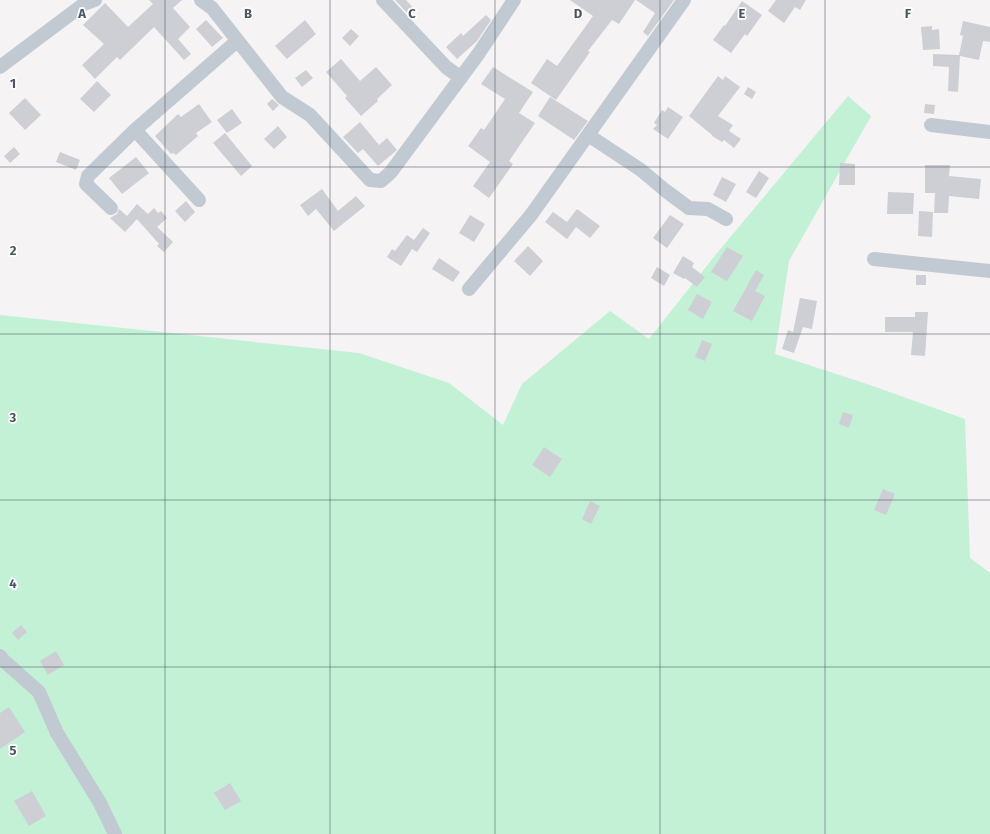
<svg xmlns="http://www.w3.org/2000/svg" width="990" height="834" font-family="'Fira Sans',sans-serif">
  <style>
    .green { fill: #c3f1d5 }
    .building { fill: #cdcfd5 }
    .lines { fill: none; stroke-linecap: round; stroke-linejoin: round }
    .minor { stroke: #c1cad2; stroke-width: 14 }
    .grid { fill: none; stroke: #4a5661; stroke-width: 1; stroke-opacity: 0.55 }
    .grid-label { font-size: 13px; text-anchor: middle; font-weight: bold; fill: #4a5661; stroke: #fff; stroke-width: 3.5; stroke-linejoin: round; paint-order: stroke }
  </style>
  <rect width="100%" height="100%" fill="#f5f3f3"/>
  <path class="green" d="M 848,96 L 871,116 L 789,261 L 775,354 L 870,385 L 965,419 L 970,558 L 990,573 L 990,834 L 0,834 L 0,315 L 359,353 L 449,383 L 503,425 L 522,384 L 610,311 L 649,339 L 713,258 Z"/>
  <path class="building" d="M 149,0 L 182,0 L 173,8 L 190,27 L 178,39 L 191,54 L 184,60 L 154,27 L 120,60 L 117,57 L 95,79 L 82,65 L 104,44 L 83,25 L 105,3 L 128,27 L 153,4 Z
    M 395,0 L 406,0 L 414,9 L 408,14 Z
    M 570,0 L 635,0 L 619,24 L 612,20 L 588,51 L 590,52 L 556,100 L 531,83 L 547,59 L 557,66 L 593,16 Z
    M 636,0 L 674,0 L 648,36 L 643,32 L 655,13 Z
    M 776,0 L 806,0 L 800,10 L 795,7 L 784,23 L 768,11 Z
    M 742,1 L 762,15 L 747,36 L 745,34 L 731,53 L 713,40 L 724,25 L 725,26 Z
    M 486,15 L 491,20 L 477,41 L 457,59 L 446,47 L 461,33 L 463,36 Z
    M 206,20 L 223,38 L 212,47 L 196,29 Z
    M 305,20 L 316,34 L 287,59 L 275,46 Z
    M 963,21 L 990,27 L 990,42 L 983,41 L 979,60 L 960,56 L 958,92 L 948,91 L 949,67 L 933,66 L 933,54 L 959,55 L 963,36 L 960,35 Z
    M 932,26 L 932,30 L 939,29 L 940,49 L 923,50 L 921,27 Z
    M 351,29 L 359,36 L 350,46 L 342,38 Z
    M 341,59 L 360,81 L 376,67 L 392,85 L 377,99 L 378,101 L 361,116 L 345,98 L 347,96 L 326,72 Z
    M 493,67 L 533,92 L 519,113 L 535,123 L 509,161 L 513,164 L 489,198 L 473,186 L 490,162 L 468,146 L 481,128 L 484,130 L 505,99 L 481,84 Z
    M 306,70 L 313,78 L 302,87 L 295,78 Z
    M 718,76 L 723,80 L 725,76 L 740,87 L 718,116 L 733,125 L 729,131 L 741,139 L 734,148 L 724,140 L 722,142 L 712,136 L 712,135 L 689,116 Z
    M 97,81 L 111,95 L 94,112 L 80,99 Z
    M 748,87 L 756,92 L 752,99 L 744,94 Z
    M 550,97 L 588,121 L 574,140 L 538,116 Z
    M 25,98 L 41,115 L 25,130 L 9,113 Z
    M 272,99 L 279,105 L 273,111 L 267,104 Z
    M 199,104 L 212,122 L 196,133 L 198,136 L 176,155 L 173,153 L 171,154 L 155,136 L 178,114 L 181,117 Z
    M 925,104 L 935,105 L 934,114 L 924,113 Z
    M 668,107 L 683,117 L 668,139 L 653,129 L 657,125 L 654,123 L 662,110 L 665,112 Z
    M 232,109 L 242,123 L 227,133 L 217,120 Z
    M 360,122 L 379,145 L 387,138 L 397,150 L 378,166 L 363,149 L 358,153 L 343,137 Z
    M 278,126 L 287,137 L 274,149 L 264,139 Z
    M 225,133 L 252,166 L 241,176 L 213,143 Z
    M 14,147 L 20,154 L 10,163 L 4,156 Z
    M 60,152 L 80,160 L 76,170 L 56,162 Z
    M 136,157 L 149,173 L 122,194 L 109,178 Z
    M 840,163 L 855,164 L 855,185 L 839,185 Z
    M 925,165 L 950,165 L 949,176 L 981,179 L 979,199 L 949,196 L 948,213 L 934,213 L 935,193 L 925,193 Z
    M 759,171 L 769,178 L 756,198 L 746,192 Z
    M 722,177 L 736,184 L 726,202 L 713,195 Z
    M 322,189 L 338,211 L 356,196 L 365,206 L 334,231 L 316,209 L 308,216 L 300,205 Z
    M 888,192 L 914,193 L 913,214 L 887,214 Z
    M 186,201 L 195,212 L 185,222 L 175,211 Z
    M 137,204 L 148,214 L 154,208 L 158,213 L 161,211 L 167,218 L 157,227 L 173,242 L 164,252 L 157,246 L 159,244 L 137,219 L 125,232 L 110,218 L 117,214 L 119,209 L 127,216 Z
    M 577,209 L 600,226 L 590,238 L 576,227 L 567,239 L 545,222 L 553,212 L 567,222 Z
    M 919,211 L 933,212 L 932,237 L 918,236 Z
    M 470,215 L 485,224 L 474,242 L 459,233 Z
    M 670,215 L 684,224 L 667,248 L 653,238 Z
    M 423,228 L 430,233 L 417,252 L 412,249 L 401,266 L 387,257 L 392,249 L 395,251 L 407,235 L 414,240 Z
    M 528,246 L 543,261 L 530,276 L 514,261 Z
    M 727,247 L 743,256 L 727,281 L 711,272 Z
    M 683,256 L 694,263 L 692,267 L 705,277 L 697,287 L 685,278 L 684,279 L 673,273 Z
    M 439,258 L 460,272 L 453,282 L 432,269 Z
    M 657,267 L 670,275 L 664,286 L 651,278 Z
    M 756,270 L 764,275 L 755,291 L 765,296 L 752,321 L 733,311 Z
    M 916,275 L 926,275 L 926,285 L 916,285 Z
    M 697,294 L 712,302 L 703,319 L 688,310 Z
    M 800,298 L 817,301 L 812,329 L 803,327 L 794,353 L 782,349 L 788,330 L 793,332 Z
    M 915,312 L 928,312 L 925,356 L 911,355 L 913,332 L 885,332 L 885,317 L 915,317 Z
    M 702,340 L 712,344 L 705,361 L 695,357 Z
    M 843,412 L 853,415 L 849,428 L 839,424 Z
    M 544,447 L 562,459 L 550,477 L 532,465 Z
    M 883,489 L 895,494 L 886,515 L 874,510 Z
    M 590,501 L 600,506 L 591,524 L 582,519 Z
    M 21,625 L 27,632 L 18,640 L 12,633 Z
    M 56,651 L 64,665 L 48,675 L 40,661 Z
    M 9,707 L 25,732 L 0,749 L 0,713 Z
    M 230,783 L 241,801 L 225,810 L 214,793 Z
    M 32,791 L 46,816 L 29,826 L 14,801 Z"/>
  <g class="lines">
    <path class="minor" d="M 201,0 L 212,8 L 282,97 L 310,115 L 370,180 L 381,181 L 391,172 L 479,53 L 514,0
      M 383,0 L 446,67 L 461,78
      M 0,67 L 84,4 L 95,0
      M 931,125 L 990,132
      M 135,130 L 199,200
      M 588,135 L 641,170 L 666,191 L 689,208 L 708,209 L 726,219
      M 111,208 L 86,184 L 88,176 L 135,130 L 237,41
      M 874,259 L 990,271
      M 469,289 L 531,215 L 684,0
      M 0,656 L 3,660 L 39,692 L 57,733 L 100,803 L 115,834"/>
  </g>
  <path class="grid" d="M 165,0 L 165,834M 330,0 L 330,834M 495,0 L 495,834M 660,0 L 660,834M 825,0 L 825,834M 0,167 L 990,167M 0,334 L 990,334M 0,500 L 990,500M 0,667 L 990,667"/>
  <g class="grid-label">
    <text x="82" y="18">A</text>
    <text x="248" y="18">B</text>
    <text x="412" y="18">C</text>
    <text x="578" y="18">D</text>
    <text x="742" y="18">E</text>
    <text x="908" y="18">F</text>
    <text x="13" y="88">1</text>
    <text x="13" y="255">2</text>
    <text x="13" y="422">3</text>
    <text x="13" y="588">4</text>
    <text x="13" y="755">5</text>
  </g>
</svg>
